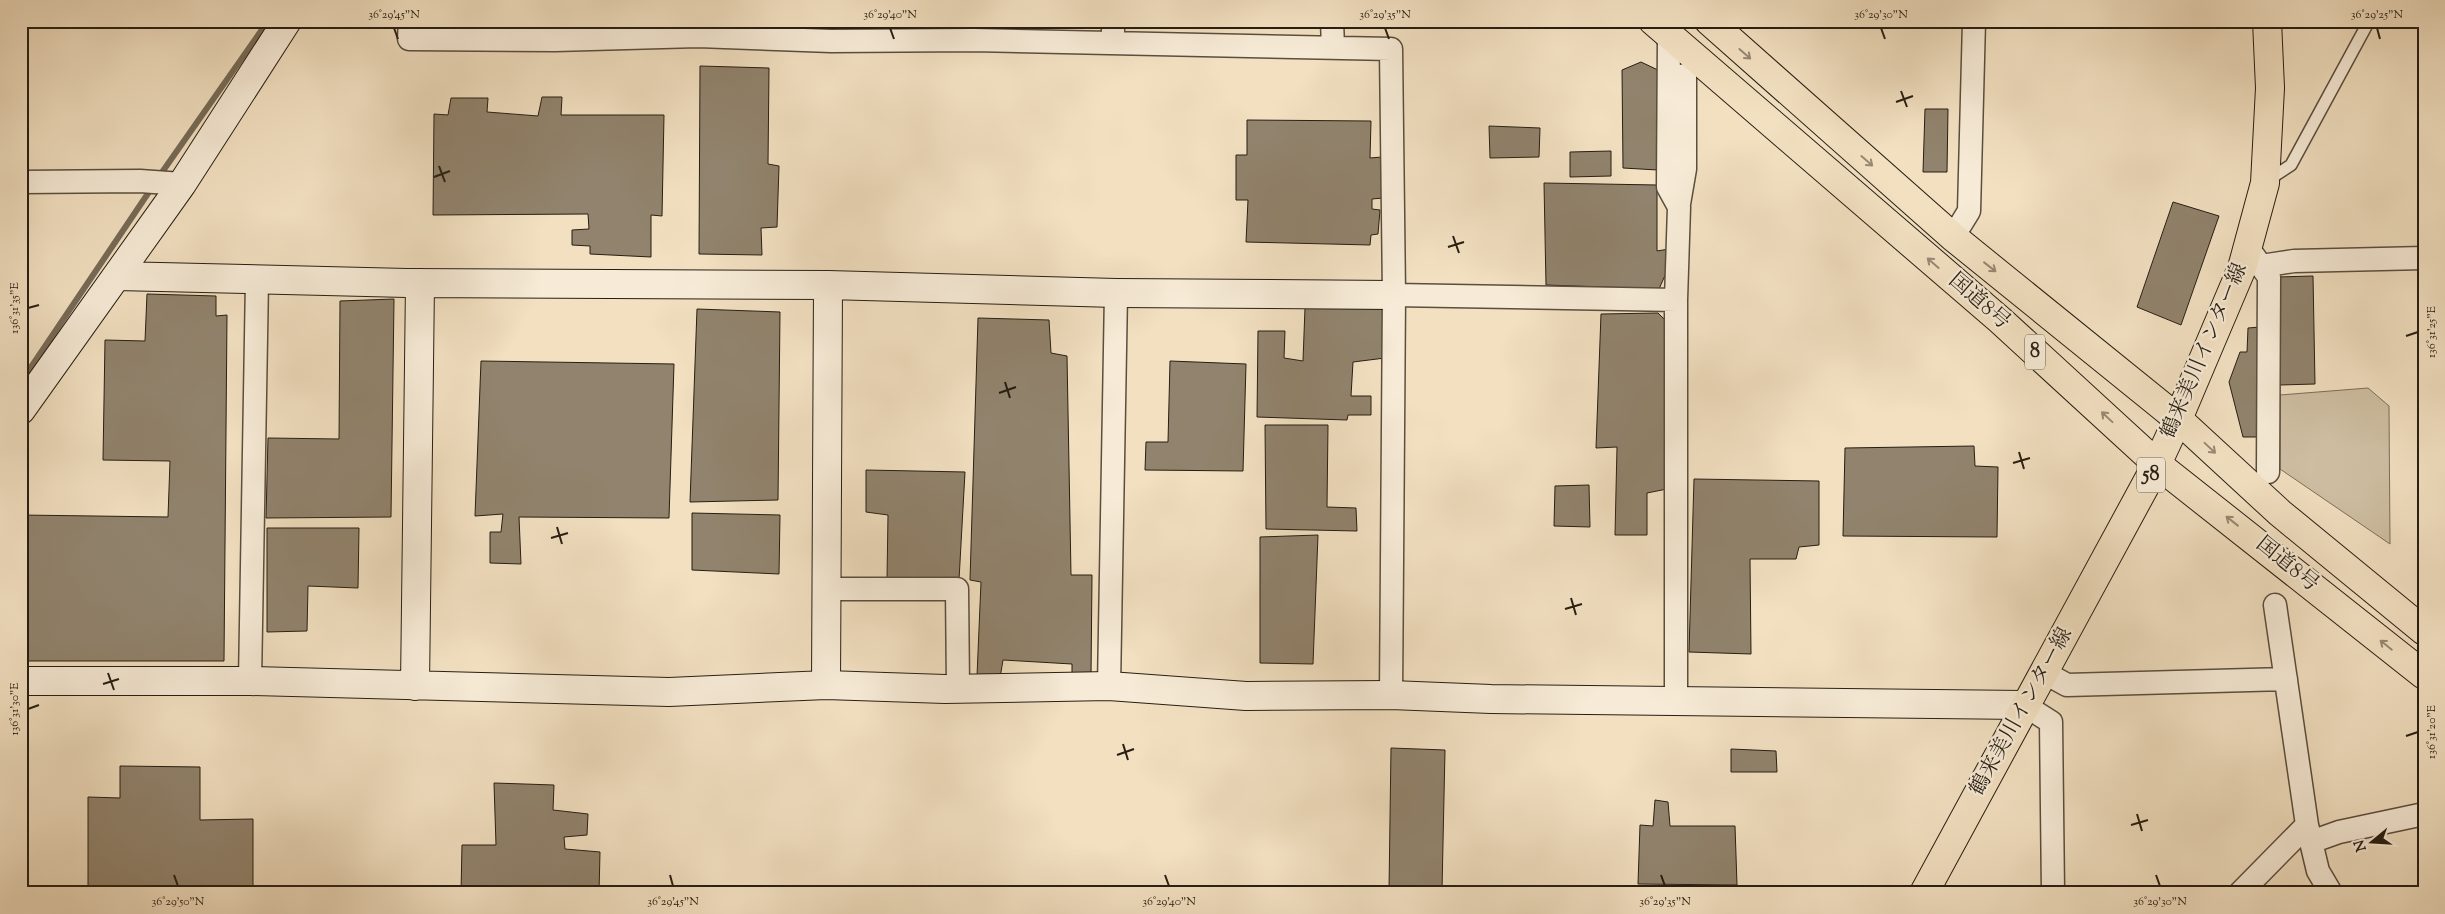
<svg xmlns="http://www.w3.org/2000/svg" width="2445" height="914" font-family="'Sorts Mill Goudy','Noto Serif JP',serif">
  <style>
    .green { fill: #cfbfa3; stroke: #7b6e5b }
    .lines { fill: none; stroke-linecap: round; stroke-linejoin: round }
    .stream { stroke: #776b58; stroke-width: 6 }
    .building { fill: #91836d; stroke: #271e13 }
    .street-tunnel { stroke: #c9b99e; stroke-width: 22; stroke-dasharray: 22 11; stroke-linecap: butt }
    .lane-casing { stroke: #5a4e3e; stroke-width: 14 }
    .street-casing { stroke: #5a4e3e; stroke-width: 25 }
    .secondary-casing { stroke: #271e13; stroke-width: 30 }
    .primary-casing { stroke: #271e13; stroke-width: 30 }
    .highway-casing { stroke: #271e13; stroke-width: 30 }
    .lane { stroke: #f7ebd7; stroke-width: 11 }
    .street { stroke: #f7ebd7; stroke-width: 22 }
    .secondary { stroke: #f7ebd7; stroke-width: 28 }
    .primary { stroke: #f2e0c1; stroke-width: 28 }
    .highway { stroke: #f2e0c1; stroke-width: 28 }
    .oneway { stroke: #978973 }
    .ticks { fill: none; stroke: #271e13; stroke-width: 2 }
    .labels { text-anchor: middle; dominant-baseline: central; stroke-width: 4.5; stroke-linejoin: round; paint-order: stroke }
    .shield { fill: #f7ebd7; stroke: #655c4e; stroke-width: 1 }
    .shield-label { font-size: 20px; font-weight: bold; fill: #271e13 }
    .street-label { font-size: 21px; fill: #271e13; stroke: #f7ebd7 }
    .neatline { fill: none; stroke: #271e13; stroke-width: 2 }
    .ticks-label { font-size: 12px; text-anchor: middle; fill: #271e13 }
  </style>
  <rect width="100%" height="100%" fill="#f2e0c1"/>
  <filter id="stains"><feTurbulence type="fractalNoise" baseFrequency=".004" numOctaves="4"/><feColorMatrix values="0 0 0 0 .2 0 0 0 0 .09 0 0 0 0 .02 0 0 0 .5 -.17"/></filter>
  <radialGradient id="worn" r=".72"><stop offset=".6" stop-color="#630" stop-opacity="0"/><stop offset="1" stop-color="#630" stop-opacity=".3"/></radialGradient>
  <path class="green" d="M 2368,388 L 2389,406 L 2390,544 L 2280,469 L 2280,395 Z"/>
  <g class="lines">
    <path class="stream" d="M 158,178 L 268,21
      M 21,382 L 153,186"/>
  </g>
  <path class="building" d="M 1641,62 L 1660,71 L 1658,170 L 1623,168 L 1622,70 Z
    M 700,66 L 769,68 L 768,164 L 779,166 L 777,227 L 761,228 L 762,255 L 699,254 Z
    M 542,97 L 562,97 L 561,115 L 664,115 L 662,216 L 651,215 L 651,257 L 590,254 L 590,246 L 572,245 L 572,230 L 589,229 L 588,214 L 433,215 L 434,114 L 448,115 L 451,98 L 488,98 L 487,112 L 538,116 Z
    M 1925,109 L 1948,109 L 1947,172 L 1923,172 Z
    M 1247,120 L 1371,121 L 1370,158 L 1382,157 L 1383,198 L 1372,199 L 1372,209 L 1380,210 L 1378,234 L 1371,235 L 1370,245 L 1246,242 L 1248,200 L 1236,200 L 1236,155 L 1247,155 Z
    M 1489,126 L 1540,128 L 1539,157 L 1490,158 Z
    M 1611,151 L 1611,176 L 1570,177 L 1570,152 Z
    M 1544,183 L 1657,185 L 1657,251 L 1669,249 L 1667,271 L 1659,289 L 1546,285 Z
    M 2173,202 L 2219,216 L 2181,325 L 2137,307 Z
    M 2313,276 L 2315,384 L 2280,385 L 2277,277 Z
    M 147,294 L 216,296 L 216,316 L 227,315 L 224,661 L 21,661 L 21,515 L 168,517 L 170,461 L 103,460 L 105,340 L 145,341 Z
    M 394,299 L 391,517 L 266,518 L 268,438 L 339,439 L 340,301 Z
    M 1379,306 L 1386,315 L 1385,358 L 1353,362 L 1351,396 L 1371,396 L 1371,415 L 1348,415 L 1347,420 L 1257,417 L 1258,331 L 1285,331 L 1284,358 L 1303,361 L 1305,308 Z
    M 697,309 L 780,312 L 778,500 L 690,502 Z
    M 1658,313 L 1668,323 L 1667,489 L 1647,493 L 1647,535 L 1615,535 L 1617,447 L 1596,448 L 1601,314 Z
    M 978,318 L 1049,320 L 1051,353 L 1067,356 L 1071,575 L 1092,575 L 1091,676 L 1072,676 L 1072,664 L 1003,660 L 1000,678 L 977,676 L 981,582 L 970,580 Z
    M 2260,327 L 2261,437 L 2243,437 L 2229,382 L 2240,352 L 2247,352 L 2248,328 Z
    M 481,361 L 674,364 L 669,518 L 519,517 L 521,564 L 490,563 L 490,532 L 501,532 L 503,514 L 475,516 Z
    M 1170,361 L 1246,364 L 1243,471 L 1145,470 L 1146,442 L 1168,442 Z
    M 1265,425 L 1328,425 L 1327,507 L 1356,508 L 1357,531 L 1266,529 Z
    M 1974,446 L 1975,466 L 1998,467 L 1997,537 L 1843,536 L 1845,448 Z
    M 866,470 L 965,472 L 959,580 L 887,579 L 888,515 L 866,512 Z
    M 1694,479 L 1819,481 L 1819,545 L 1799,547 L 1796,559 L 1750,559 L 1751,654 L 1689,652 Z
    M 1589,485 L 1590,527 L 1554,526 L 1555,486 Z
    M 692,513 L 780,515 L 779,574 L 692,570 Z
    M 267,528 L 359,528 L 358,588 L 308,586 L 307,631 L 267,632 Z
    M 1318,535 L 1313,664 L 1260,663 L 1260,537 Z
    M 1391,748 L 1445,750 L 1442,890 L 1389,890 Z
    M 1731,749 L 1776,751 L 1777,772 L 1731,772 Z
    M 120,766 L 200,767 L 200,820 L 253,819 L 253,893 L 88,893 L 88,797 L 120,798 Z
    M 494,783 L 554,785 L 553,810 L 588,814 L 587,835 L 564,837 L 565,849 L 600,852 L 599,893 L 461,893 L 462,845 L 496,845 Z
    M 1655,800 L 1668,802 L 1670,826 L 1735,826 L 1737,885 L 1638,884 L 1640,825 L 1653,826 Z
    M 21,852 L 27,852 L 26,893 L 21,893 Z"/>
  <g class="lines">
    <path class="street-tunnel" d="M 1685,61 L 1686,21"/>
    <g class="lane-casing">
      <path id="lane" d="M 2268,180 L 2291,165 L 2369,21"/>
    </g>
    <g class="street-casing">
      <path id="street" d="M 410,21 L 409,39 L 555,40 L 698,36 L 831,41 L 974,40 L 1391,49 L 1394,295 L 1391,695
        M 1332,21 L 1333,47
        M 1669,36 L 1668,187 L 1679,207 L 1676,300 L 1676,701
        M 1113,42 L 1113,21
        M 21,182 L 140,181 L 182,184
        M 1679,204 L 1685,169 L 1685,75
        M 1953,237 L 1969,211 L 1974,21
        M 2248,248 L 2269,277 L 2268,472
        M 2261,266 L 2294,261 L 2424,258
        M 1394,295 L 1676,300
        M 827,589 L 957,589 L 958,688
        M 2275,605 L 2307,825 L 2318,871 L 2331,893
        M 2045,673 L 2067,685 L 2286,679
        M 250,681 L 257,280
        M 1109,686 L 1116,293
        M 2024,705 L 2051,722 L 2053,893
        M 2311,842 L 2339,832 L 2424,814
        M 2240,893 L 2307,825"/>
    </g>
    <g class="secondary-casing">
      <path id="secondary" d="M 117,276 L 407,283 L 828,285 L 1116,293 L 1394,295
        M 21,410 L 182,184 L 287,21
        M 21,681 L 250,681 L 669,692 L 826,685 L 945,689 L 1109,686 L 1246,696 L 1391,695 L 1491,699 L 2024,705
        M 826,685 L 828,285
        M 415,686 L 420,283"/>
    </g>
    <g class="primary-casing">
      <path id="primary" d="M 1924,893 L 2157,464 L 2178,419 L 2242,268 L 2265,183 L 2270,88 L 2267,21"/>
    </g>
    <g class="highway-casing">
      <path id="highway" d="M 1653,21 L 2000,320 L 2157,464 L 2424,675
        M 1709,21 L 1953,237 L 2178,419 L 2280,513 L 2424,631"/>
    </g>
    <use href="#lane" class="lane"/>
    <use href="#street" class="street"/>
    <use href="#secondary" class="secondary"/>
    <use href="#primary" class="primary"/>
    <use href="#highway" class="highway"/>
  </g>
  <defs><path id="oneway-shaft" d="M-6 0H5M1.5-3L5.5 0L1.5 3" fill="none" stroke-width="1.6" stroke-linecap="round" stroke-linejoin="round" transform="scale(1.25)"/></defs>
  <g class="oneway">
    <use href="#oneway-shaft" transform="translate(1745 54) rotate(41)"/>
    <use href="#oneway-shaft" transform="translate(1867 161) rotate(41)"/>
    <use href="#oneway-shaft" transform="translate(1933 263) rotate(-139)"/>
    <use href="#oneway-shaft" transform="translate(1990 267) rotate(38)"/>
    <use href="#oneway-shaft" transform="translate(2107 417) rotate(-137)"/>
    <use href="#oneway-shaft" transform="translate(2210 448) rotate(43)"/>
    <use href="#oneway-shaft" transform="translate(2232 521) rotate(-142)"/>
    <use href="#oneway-shaft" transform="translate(2386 645) rotate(-141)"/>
  </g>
  <path class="ticks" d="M 394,28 L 398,39M 890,28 L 894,39M 1385,28 L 1389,39M 1881,28 L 1885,39M 2377,28 L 2380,39M 1901,91 L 1907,107M 1896,102 L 1913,96M 439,166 L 445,182M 434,177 L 450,171M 1453,236 L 1459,253M 1448,247 L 1464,242M 28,308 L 39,305M 2406,336 L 2418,332M 1005,382 L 1010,398M 999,393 L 1016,387M 2019,452 L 2024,469M 2013,463 L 2030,458M 557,527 L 562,544M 551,538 L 568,533M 1571,598 L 1576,615M 1565,609 L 1582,604M 108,673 L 114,690M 103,684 L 119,679M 28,709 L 39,705M 2406,736 L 2418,732M 1123,744 L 1128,760M 1117,755 L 1134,749M 2137,814 L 2142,831M 2131,825 L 2148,820M 174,875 L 178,886M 670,875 L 673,886M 1165,875 L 1169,886M 1661,875 L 1665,886M 2156,875 L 2160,886"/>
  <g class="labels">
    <g class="shield">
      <rect x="2025" y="334.5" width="20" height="35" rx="4"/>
      <rect x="2137" y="457.5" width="28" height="35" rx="4"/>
    </g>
    <g class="shield-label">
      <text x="2035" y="352">8</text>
      <text x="2151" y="475">58</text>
    </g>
    <g class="street-label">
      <text transform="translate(1979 302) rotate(41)">国道8号</text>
      <text transform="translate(2205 351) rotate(-67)">鶴来美川インター線</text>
      <text transform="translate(2287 565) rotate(39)">国道8号</text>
      <text transform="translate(2022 712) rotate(-61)">鶴来美川インター線</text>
    </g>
  </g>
  <rect width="2445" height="914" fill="none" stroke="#f2e0c1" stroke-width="55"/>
  <g transform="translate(2372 842) rotate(252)" stroke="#f7ebd7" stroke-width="4" paint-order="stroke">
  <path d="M0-4L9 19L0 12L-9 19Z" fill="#271e13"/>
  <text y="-8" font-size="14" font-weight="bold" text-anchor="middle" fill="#271e13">N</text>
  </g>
  <rect x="28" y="28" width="2390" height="858" class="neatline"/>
  <g class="ticks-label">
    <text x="394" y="18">36°29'45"N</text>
    <text x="890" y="18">36°29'40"N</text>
    <text x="1385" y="18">36°29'35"N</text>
    <text x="1881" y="18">36°29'30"N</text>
    <text x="2377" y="18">36°29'25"N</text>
    <text transform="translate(14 308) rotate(-90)" y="4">136°31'35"E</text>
    <text transform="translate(2431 332) rotate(-90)" y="4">136°31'25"E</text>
    <text transform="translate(14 709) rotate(-90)" y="4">136°31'30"E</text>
    <text transform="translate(2431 732) rotate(-90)" y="4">136°31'20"E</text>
    <text x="178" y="905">36°29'50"N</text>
    <text x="673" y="905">36°29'45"N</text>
    <text x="1169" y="905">36°29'40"N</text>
    <text x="1665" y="905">36°29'35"N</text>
    <text x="2160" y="905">36°29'30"N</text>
  </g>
  <rect width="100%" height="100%" filter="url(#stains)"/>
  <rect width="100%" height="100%" fill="url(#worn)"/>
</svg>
